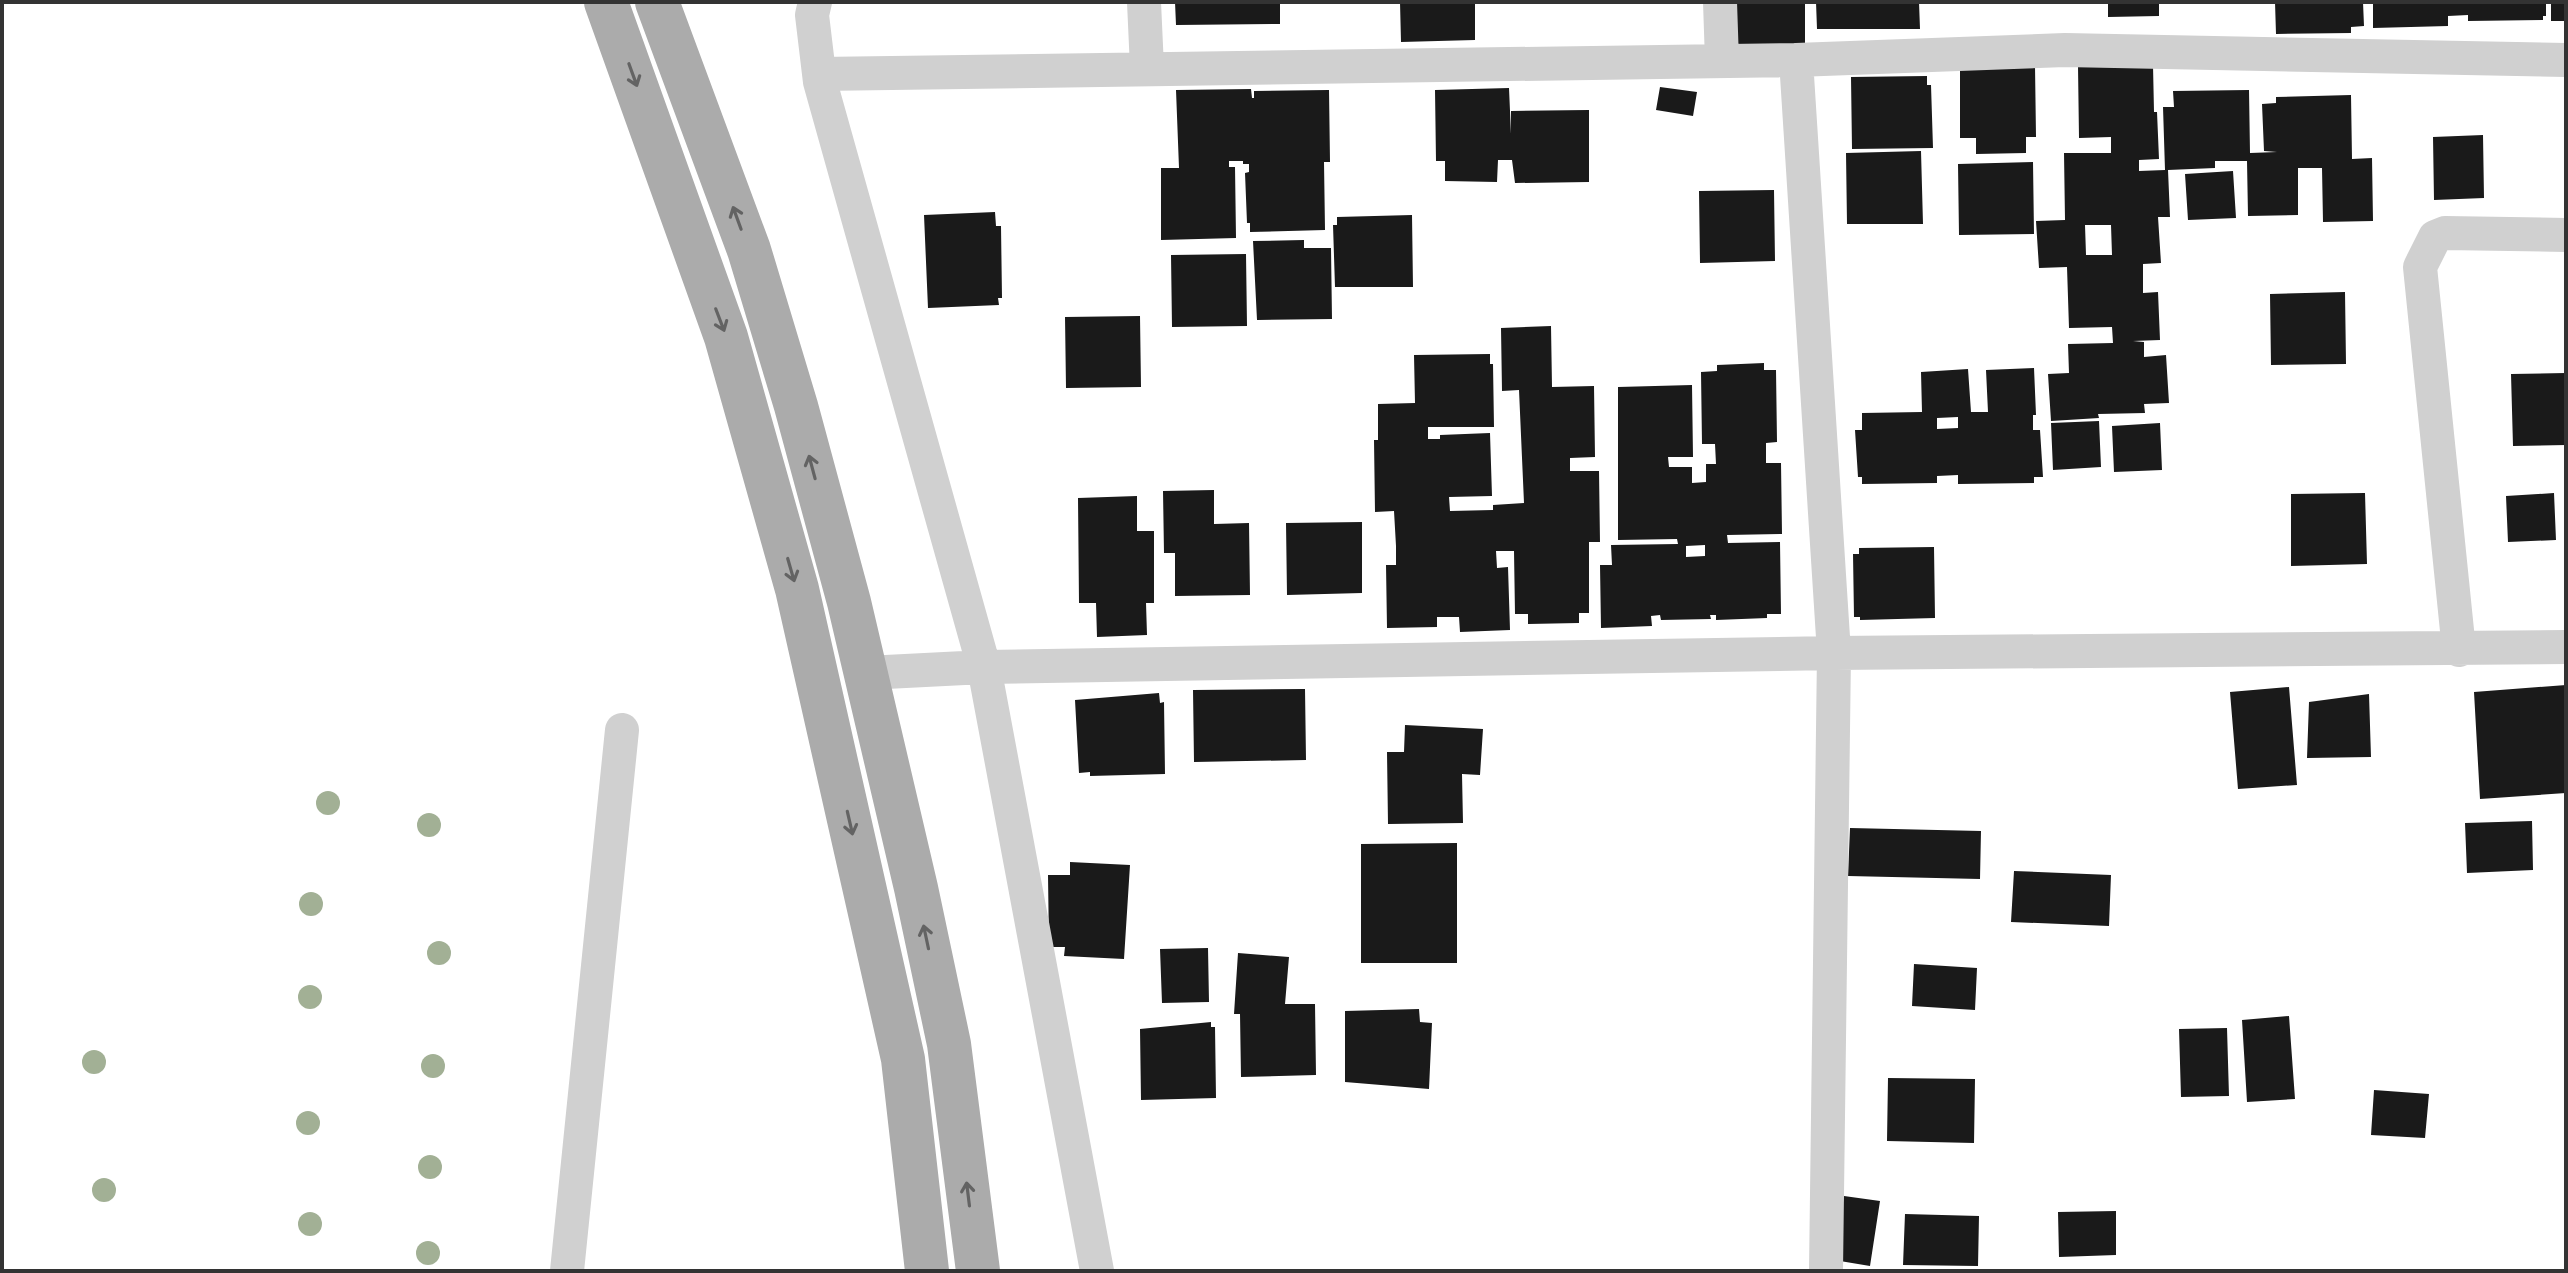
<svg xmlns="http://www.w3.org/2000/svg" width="2568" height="1273" font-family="'Asap Condensed',sans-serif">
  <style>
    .building { fill: #1a1a1a; fill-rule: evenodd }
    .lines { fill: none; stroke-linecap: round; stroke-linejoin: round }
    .minor { stroke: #d0d0d0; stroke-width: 34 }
    .primary { stroke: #ababab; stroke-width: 44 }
    .tree { fill: #a2b095 }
    .oneway { stroke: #636363 }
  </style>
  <rect width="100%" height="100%" fill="#fff"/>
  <path class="building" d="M 1175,2 L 1280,2 L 1280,24 L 1176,25 Z
    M 1400,2 L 1475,2 L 1475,40 L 1401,42 Z
    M 1730,2 L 1805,2 L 1805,47 L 1730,49 Z
    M 1816,2 L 1919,2 L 1920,29 L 1817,29 Z
    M 2108,2 L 2159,2 L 2159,16 L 2108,17 Z
    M 2275,2 L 2363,2 L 2364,26 L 2351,27 L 2351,33 L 2276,34 Z
    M 2373,2 L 2546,2 L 2546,16 L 2543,16 L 2543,20 L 2468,21 L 2468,15 L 2448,16 L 2448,26 L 2373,28 Z
    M 2551,2 L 2566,2 L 2566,21 L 2551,21 Z
    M 2153,65 L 2154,112 L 2157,112 L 2159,159 L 2139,160 L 2139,171 L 2165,170 L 2163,107 L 2174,107 L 2173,91 L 2249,90 L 2250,153 L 2277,152 L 2264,151 L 2262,104 L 2276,103 L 2276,97 L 2351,95 L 2352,159 L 2372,158 L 2373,221 L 2323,222 L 2322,168 L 2298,168 L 2298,215 L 2248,216 L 2247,161 L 2215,161 L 2215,168 L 2168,170 L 2170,217 L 2158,217 L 2161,263 L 2143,264 L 2143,293 L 2158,292 L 2160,340 L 2133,341 L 2144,342 L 2144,357 L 2166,355 L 2169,403 L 2144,404 L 2145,413 L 2098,414 L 2099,418 L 2051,421 L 2048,374 L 2069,373 L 2068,344 L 2113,343 L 2112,327 L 2069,328 L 2067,267 L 2039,268 L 2036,221 L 2065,220 L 2064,153 L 2111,153 L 2111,137 L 2079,138 L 2078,66 ZM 2085,225 L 2111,225 L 2112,255 L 2086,255 Z
    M 2035,66 L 2036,137 L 2026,137 L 2026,153 L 1976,154 L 1976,138 L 1960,138 L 1960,67 Z
    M 1927,76 L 1927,85 L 1931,85 L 1933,148 L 1852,149 L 1851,77 Z
    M 1660,87 L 1697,92 L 1693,116 L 1656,110 Z
    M 1509,88 L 1511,134 L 1511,111 L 1589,110 L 1589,182 L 1515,183 L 1512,160 L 1498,160 L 1497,182 L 1445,181 L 1445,161 L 1436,161 L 1435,90 Z
    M 1251,89 L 1252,98 L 1254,98 L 1254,91 L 1329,90 L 1330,162 L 1324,162 L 1325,230 L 1250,232 L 1250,223 L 1247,223 L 1245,173 L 1249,172 L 1249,164 L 1243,164 L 1243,161 L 1229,161 L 1229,167 L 1235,167 L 1236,238 L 1161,240 L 1161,168 L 1179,168 L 1176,90 Z
    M 2483,135 L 2484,198 L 2434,200 L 2433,137 Z
    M 1921,151 L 1923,224 L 1847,224 L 1846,153 Z
    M 2033,162 L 2034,234 L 1959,235 L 1958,164 Z
    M 2233,171 L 2236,218 L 2188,220 L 2185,174 Z
    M 1774,190 L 1775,261 L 1700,263 L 1699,191 Z
    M 995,212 L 996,226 L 1001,226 L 1002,298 L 998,298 L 999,305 L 928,308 L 924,215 Z
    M 1412,215 L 1413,287 L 1335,287 L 1333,225 L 1337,225 L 1337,217 Z
    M 1304,240 L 1304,248 L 1331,248 L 1332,319 L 1257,320 L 1253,241 Z
    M 1246,254 L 1247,326 L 1172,327 L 1171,255 Z
    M 2345,292 L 2346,364 L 2271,365 L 2270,294 Z
    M 1140,316 L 1141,387 L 1066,388 L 1065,317 Z
    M 1551,326 L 1552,387 L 1594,386 L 1595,457 L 1570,458 L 1570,471 L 1599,471 L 1600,542 L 1589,542 L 1589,613 L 1579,613 L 1579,623 L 1528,624 L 1528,614 L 1515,614 L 1514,551 L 1496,551 L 1497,568 L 1508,567 L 1510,630 L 1460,632 L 1459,617 L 1437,617 L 1437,627 L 1387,628 L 1386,565 L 1396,565 L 1396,546 L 1394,511 L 1375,512 L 1374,440 L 1378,440 L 1378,404 L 1415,403 L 1414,355 L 1490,354 L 1490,364 L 1493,364 L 1494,427 L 1428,427 L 1428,439 L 1440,439 L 1440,435 L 1490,433 L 1492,496 L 1449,497 L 1450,511 L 1493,510 L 1493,505 L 1524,503 L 1519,390 L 1502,391 L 1501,328 Z
    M 1764,363 L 1764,370 L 1776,370 L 1777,442 L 1766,443 L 1766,463 L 1781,463 L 1782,534 L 1727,535 L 1728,543 L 1780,542 L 1781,614 L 1767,614 L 1767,618 L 1716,620 L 1716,615 L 1710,615 L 1711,619 L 1661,620 L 1660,615 L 1651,616 L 1652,626 L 1601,628 L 1600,565 L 1612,565 L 1611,545 L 1678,544 L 1677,539 L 1618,540 L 1618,387 L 1692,385 L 1693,457 L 1668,457 L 1669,467 L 1692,467 L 1692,483 L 1706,482 L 1706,464 L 1716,464 L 1715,444 L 1702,444 L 1701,372 L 1717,371 L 1717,365 ZM 1705,545 L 1705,556 L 1686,557 L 1686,546 Z
    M 2034,368 L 2036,415 L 2033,415 L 2033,430 L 2040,430 L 2043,477 L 2034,477 L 2034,483 L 1958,484 L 1958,475 L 1937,476 L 1937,483 L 1862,484 L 1862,477 L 1858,477 L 1855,430 L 1862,430 L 1862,413 L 1922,412 L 1921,372 L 1968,369 L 1971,412 L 1988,412 L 1986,370 ZM 1958,417 L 1958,428 L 1937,429 L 1937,418 Z
    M 2566,373 L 2566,445 L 2513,446 L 2511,374 Z
    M 2099,421 L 2101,467 L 2053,470 L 2051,423 Z
    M 2160,423 L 2162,470 L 2114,472 L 2112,426 Z
    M 1214,490 L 1214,524 L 1249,523 L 1250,595 L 1175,596 L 1175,553 L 1164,553 L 1163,491 Z
    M 2365,493 L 2367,564 L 2291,566 L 2291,494 Z
    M 2554,493 L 2556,540 L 2508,542 L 2506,496 Z
    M 1137,496 L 1137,531 L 1154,531 L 1154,603 L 1146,603 L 1147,635 L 1097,637 L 1096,603 L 1079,603 L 1078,498 Z
    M 1362,522 L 1362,593 L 1287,595 L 1286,523 Z
    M 1934,547 L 1935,618 L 1860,620 L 1860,617 L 1854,617 L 1853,554 L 1859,554 L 1859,548 Z
    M 2566,685 L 2566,793 L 2480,799 L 2474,692 Z
    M 2289,687 L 2297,785 L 2238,789 L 2230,692 Z
    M 1305,689 L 1306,760 L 1194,762 L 1193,690 Z
    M 1159,693 L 1160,703 L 1164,702 L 1165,774 L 1090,776 L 1090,772 L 1079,773 L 1075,700 Z
    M 2369,694 L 2371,757 L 2307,758 L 2309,702 Z
    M 1405,725 L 1483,729 L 1480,775 L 1462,774 L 1463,823 L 1388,824 L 1387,752 L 1404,752 Z
    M 2532,821 L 2533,870 L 2467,873 L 2465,823 Z
    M 1850,828 L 1981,831 L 1980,879 L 1848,876 Z
    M 1457,843 L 1457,963 L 1361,963 L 1361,844 Z
    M 1070,862 L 1130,865 L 1124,959 L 1064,956 L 1065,947 L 1049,947 L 1048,875 L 1070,875 Z
    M 2014,871 L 2111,875 L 2109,926 L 2011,922 Z
    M 1208,948 L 1209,1002 L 1162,1003 L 1160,949 Z
    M 1238,953 L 1289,957 L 1285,1004 L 1315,1004 L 1316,1075 L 1241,1077 L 1240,1014 L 1234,1014 Z
    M 1914,964 L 1977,968 L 1975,1010 L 1912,1006 Z
    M 1419,1009 L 1420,1022 L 1432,1023 L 1429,1089 L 1345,1082 L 1345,1011 Z
    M 2289,1016 L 2295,1099 L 2247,1102 L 2242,1020 Z
    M 1211,1022 L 1211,1027 L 1215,1027 L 1216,1098 L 1141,1100 L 1140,1029 Z
    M 2227,1028 L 2229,1096 L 2181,1097 L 2179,1029 Z
    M 1888,1078 L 1975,1079 L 1974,1143 L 1887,1141 Z
    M 2374,1090 L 2429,1094 L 2425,1138 L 2371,1135 Z
    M 1844,1196 L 1880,1201 L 1870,1266 L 1834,1260 Z
    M 2116,1211 L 2116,1255 L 2059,1257 L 2058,1212 Z
    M 1905,1214 L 1979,1216 L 1978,1266 L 1903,1265 Z"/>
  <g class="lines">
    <path class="minor" d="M 815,2 L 812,15 L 820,82 L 984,667 L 1097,1271
      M 1144,2 L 1147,68
      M 1720,2 L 1722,61
      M 1796,60 L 1834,653 L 1826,1271
      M 819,74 L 1796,60 L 2065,50 L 2566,60
      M 2459,650 L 2420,267 L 2435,237 L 2445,233 L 2566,235
      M 866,673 L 984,667 L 1834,653 L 2566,647
      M 567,1271 L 622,730"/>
    <path class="primary" d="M 606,2 L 726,337 L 797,589 L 903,1059 L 927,1271
      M 657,2 L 749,250 L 796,406 L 849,602 L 916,888 L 949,1044 L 978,1271"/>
  </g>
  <g class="tree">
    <circle cx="328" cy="803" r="12"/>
    <circle cx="429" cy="825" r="12"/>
    <circle cx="311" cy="904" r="12"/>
    <circle cx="439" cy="953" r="12"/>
    <circle cx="310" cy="997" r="12"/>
    <circle cx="94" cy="1062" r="12"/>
    <circle cx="433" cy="1066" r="12"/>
    <circle cx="308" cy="1123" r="12"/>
    <circle cx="430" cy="1167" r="12"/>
    <circle cx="104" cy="1190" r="12"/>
    <circle cx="310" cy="1224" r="12"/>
    <circle cx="428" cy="1253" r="12"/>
  </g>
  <defs><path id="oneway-shaft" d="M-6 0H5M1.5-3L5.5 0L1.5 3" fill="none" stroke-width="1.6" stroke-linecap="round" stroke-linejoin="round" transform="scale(2)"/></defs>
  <g class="oneway">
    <use href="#oneway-shaft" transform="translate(633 75) rotate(70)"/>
    <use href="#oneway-shaft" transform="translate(737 218) rotate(-110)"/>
    <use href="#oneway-shaft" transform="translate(720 320) rotate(69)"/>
    <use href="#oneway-shaft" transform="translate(812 467) rotate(-105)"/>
    <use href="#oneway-shaft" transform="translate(791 570) rotate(74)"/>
    <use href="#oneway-shaft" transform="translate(850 823) rotate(77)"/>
    <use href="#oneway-shaft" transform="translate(926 937) rotate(-102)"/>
    <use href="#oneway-shaft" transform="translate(968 1194) rotate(-97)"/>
  </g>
  <rect width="2568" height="1273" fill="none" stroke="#333333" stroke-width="8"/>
</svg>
